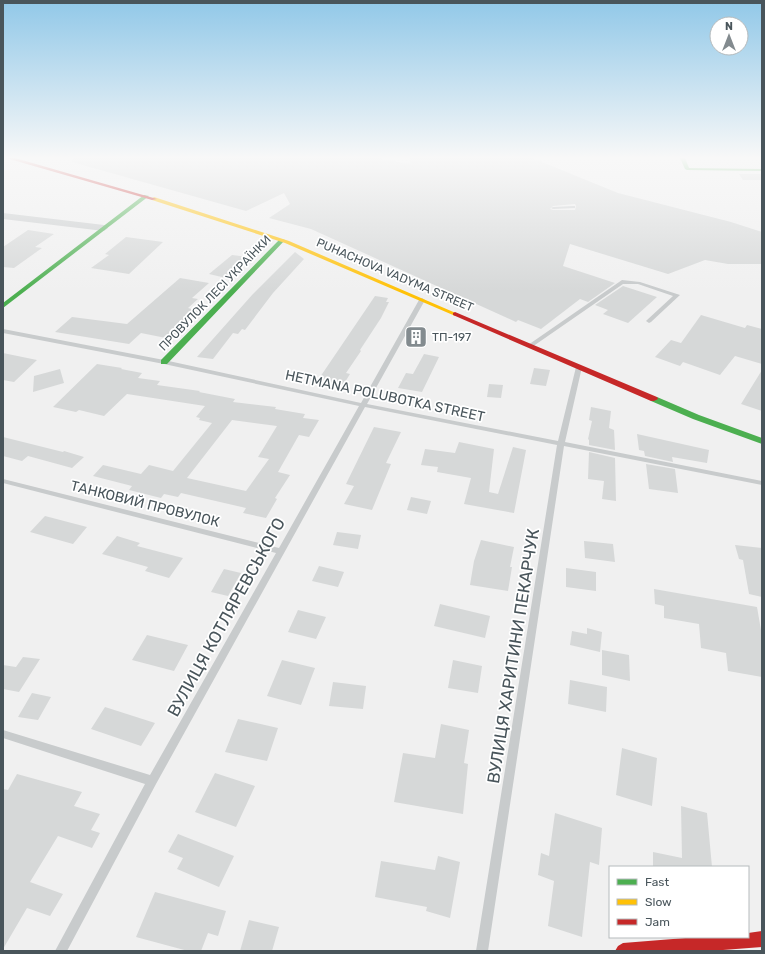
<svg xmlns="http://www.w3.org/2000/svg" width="765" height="954" font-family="Rubik,sans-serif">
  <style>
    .building { fill: #d6d8d8; fill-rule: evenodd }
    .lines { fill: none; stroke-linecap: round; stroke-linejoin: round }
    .lane { fill: #c8cbcc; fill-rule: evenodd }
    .street { fill: #c8cbcc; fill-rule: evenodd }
    .fast { fill: #4caf50; fill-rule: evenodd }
    .slow { fill: #ffc107; fill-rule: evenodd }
    .jam { fill: #c62828; fill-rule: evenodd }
    .labels { text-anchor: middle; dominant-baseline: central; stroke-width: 3.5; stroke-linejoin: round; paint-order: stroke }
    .far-street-label { font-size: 12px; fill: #49555b; stroke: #fff }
    .far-poi-label { font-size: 12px; fill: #49555b; stroke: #fff; text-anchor: start }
    .street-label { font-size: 14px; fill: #49555b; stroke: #fff }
    .near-street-label { font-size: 17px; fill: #49555b; stroke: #fff }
  </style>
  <rect width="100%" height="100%" fill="#f0f0f0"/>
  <path class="building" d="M 73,158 L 377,158 L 410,164 L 410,158 L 532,158 L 618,193 L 731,222 L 762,232 L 762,264 L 728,264 L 705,260 L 668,274 L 570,244 L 563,266 L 615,283 L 588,302 L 580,299 L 541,329 L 518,320 L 516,322 L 311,229 L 269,218 L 290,204 L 284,193 L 246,211 L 72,162 ZM 575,204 L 576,206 L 575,210 L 553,210 L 550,209 L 553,206 Z
    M 739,174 L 762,174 L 762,180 L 743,180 Z
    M 28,230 L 54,234 L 35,247 L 42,248 L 14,268 L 3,267 L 3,247 Z
    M 126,237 L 163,242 L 129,274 L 91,268 L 109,255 L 105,254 Z
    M 295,252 L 304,259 L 273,293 L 245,330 L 242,329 L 238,334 L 233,333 L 213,359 L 197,357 L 252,295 Z
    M 232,255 L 248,257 L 226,278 L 209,274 Z
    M 180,278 L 209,283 L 192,298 L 198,299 L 188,308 L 199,311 L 171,339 L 141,333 L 129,344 L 55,332 L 72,317 L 127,324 Z
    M 623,286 L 657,297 L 628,323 L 603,314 L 608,310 L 595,305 Z
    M 375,296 L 388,298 L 386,302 L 389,302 L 381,318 L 360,350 L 361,351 L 346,373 L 350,374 L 342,387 L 316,383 Z
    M 701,315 L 745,328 L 747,325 L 762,329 L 762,364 L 735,356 L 720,375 L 683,362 L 680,366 L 655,357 L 671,340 L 681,343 Z
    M 3,353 L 37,360 L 14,382 L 3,380 Z
    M 424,354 L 439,357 L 422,392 L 398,388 L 406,373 L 413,374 Z
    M 97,364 L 122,368 L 121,369 L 142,373 L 138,378 L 160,381 L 157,385 L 200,391 L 199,392 L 235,399 L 233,402 L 276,407 L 275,409 L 305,414 L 303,418 L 319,420 L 309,437 L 299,435 L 278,472 L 290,475 L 275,498 L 277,499 L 266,518 L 243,513 L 246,508 L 181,493 L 178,497 L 164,494 L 161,498 L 129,490 L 132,486 L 93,476 L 103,465 L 141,474 L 149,465 L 173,471 L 212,423 L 199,420 L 200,418 L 196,417 L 205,406 L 127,394 L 104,416 L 79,410 L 76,412 L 53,407 ZM 232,420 L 277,426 L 258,457 L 269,459 L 246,491 L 187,478 Z
    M 534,368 L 550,370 L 546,386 L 530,384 Z
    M 60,369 L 64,383 L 33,392 L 34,376 Z
    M 762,370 L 762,411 L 741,404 Z
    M 489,384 L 503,385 L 501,398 L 487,397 Z
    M 591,407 L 611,411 L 609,428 L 614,430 L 615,450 L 589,445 L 589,440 L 588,439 L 592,421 L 589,420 Z
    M 374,427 L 401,432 L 386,463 L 391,464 L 372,510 L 344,504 L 354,486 L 346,484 Z
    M 637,434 L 709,450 L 707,463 L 672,457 L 673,462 L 645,456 L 644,451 L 639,450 Z
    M 3,437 L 63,452 L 64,451 L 84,457 L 72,468 L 28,456 L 22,461 L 3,456 Z
    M 459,442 L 494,449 L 489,492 L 498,494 L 513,447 L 526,450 L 514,513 L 464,504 L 471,478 L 437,472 L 438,467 L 421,465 L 425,449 L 455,453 Z
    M 589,452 L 615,458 L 616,501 L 602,499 L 604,481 L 588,479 Z
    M 646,464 L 675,469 L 678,493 L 649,489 Z
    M 411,497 L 431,501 L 427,514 L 407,510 Z
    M 45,516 L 87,527 L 73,544 L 30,532 Z
    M 337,532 L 361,535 L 358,549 L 333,545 Z
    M 117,536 L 140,543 L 137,546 L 183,558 L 169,578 L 145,571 L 148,567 L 102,554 Z
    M 481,540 L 514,547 L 510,567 L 512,567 L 508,591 L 470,585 L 474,561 Z
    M 584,541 L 613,544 L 615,562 L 585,558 Z
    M 735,545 L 762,548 L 762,597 L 749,594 L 743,560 L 739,559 Z
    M 319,566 L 344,572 L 338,587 L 312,581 Z
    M 566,568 L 596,572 L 596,591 L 566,587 Z
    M 224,569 L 241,573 L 228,596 L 211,592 Z
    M 654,589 L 757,607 L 762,636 L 762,677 L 728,671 L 726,653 L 701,648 L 699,624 L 664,618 L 664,606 L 655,604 Z
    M 440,604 L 490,616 L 485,638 L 434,626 Z
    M 298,610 L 326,617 L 316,639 L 288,632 Z
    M 587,628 L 602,632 L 600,652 L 570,645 L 572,631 L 587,634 Z
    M 147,635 L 188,645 L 174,671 L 132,660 Z
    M 602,650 L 629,655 L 630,681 L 602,675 Z
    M 23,657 L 40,659 L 19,692 L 3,689 L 3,665 L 16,667 Z
    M 282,660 L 315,668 L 301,705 L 267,696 Z
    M 453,660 L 482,666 L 478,693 L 448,688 Z
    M 570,680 L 607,687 L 606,712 L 568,704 Z
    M 333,682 L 366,686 L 363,709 L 329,706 Z
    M 32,693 L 51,697 L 38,720 L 18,717 Z
    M 105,707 L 155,723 L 141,746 L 91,729 Z
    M 238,719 L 278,728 L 267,761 L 225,752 Z
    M 441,724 L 469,730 L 464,763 L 468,764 L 463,814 L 394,802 L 403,753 L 435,758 Z
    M 622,748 L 657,758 L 652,806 L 616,795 Z
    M 215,773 L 255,786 L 236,827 L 195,812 Z
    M 17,774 L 82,792 L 74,806 L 100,814 L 91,830 L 100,833 L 92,848 L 58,836 L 30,882 L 63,894 L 50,916 L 27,908 L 3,949 L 3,789 L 8,790 Z
    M 681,806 L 707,813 L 712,867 L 653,867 L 653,852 L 682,858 Z
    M 555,813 L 602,828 L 599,865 L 590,862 L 582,937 L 548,926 L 554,881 L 538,875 L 541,853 L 549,856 Z
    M 178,834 L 234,856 L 219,887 L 177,869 L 183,858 L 168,852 Z
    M 438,856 L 460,862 L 450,918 L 426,911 L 427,907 L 375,897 L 381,861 L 435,870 Z
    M 155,892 L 226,911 L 218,936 L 208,933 L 201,951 L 188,951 L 136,937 Z
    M 249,920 L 279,927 L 272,951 L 240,951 Z"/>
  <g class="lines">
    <path class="lane" d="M 573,206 L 575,206 L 575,208 L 553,209 L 551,208 L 553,207 Z
      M 622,280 L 640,282 L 680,295 L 651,322 L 649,323 L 646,321 L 647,320 L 673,296 L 638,284 L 623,284 L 532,347 L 528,347 L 528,345 Z
      M 422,298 L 425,300 L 367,404 L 558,441 L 576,367 L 579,365 L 582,367 L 565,442 L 762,481 L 762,485 L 564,446 L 488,951 L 476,951 L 557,445 L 365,407 L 156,784 L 67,951 L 55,951 L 145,784 L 3,738 L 3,730 L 150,775 L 276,553 L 3,483 L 3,479 L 279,548 L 359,406 L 164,364 L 3,333 L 3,329 L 164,360 L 361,403 L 419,300 Z"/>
    <path class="street" d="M 3,213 L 104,225 L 108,228 L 104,231 L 3,219 Z"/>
    <path class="fast" d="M 680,158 L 685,158 L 689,168 L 762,169 L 762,171 L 687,170 L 685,169 Z
      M 144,195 L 149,196 L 3,308 L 3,303 Z
      M 280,239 L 285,240 L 167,364 L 161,364 L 161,360 Z
      M 651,397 L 657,397 L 699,415 L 762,438 L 762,444 L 693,419 L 651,401 L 650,399 Z"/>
    <path class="slow" d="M 154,197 L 289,241 L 458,314 L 455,316 L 453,315 L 285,243 L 152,200 L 151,199 Z"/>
    <path class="jam" d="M 6,158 L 15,158 L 157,199 L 152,200 Z
      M 455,312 L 657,397 L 658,399 L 654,401 L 651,401 L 453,315 L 453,313 Z
      M 762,931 L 762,947 L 710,951 L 615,951 L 618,946 L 623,943 L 698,937 L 748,937 L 748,933 Z"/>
  </g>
  <linearGradient id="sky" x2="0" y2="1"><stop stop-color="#91c8e8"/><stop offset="0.54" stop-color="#f8f8f8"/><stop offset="1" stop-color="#f8f8f8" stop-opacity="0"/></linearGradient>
  <rect width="765" height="292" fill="url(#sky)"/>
  <defs>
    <g id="building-square" transform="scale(1.15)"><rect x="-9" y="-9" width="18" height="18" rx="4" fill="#838b8f" stroke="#fff"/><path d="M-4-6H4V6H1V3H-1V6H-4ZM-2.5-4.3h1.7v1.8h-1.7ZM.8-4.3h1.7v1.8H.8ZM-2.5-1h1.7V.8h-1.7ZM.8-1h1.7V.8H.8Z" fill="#fff"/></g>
  </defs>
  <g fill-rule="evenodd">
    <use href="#building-square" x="416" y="337"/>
  </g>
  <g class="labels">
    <g class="far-street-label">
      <text transform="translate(395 275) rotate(23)">PUHACHOVA VADYMA STREET</text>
      <text transform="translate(215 293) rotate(-46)">ПРОВУЛОК ЛЕСІ УКРАЇНКИ</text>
    </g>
    <g class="far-poi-label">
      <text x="432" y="337">ТП-197</text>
    </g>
    <g class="street-label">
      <text transform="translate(385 396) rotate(12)">HETMANA POLUBOTKA STREET</text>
      <text transform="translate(145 504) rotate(14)">ТАНКОВИЙ ПРОВУЛОК</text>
    </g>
    <g class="near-street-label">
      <text transform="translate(226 617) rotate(-61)">ВУЛИЦЯ КОТЛЯРЕВСЬКОГО</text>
      <text transform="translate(513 656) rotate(-81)">ВУЛИЦЯ ХАРИТИНИ ПЕКАРЧУК</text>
    </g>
  </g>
  <rect width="765" height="954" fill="none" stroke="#49555b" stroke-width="8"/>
  <rect x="609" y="866" width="140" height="72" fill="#ffffff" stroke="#b6bbbd"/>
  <rect x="617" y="879" width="20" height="6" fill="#4caf50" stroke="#b6bbbd"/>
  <text x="645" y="886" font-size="12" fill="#49555b">Fast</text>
  <rect x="617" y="899" width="20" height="6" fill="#ffc107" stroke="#b6bbbd"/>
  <text x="645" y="906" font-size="12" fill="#49555b">Slow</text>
  <rect x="617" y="919" width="20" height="6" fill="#c62828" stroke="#b6bbbd"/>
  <text x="645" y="926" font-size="12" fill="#49555b">Jam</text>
  <g transform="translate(729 36)"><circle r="19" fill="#ffffff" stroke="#b6bbbd"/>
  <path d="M0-3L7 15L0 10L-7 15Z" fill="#838b8f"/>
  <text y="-6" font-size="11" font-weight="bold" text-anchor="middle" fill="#49555b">N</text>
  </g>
</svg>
